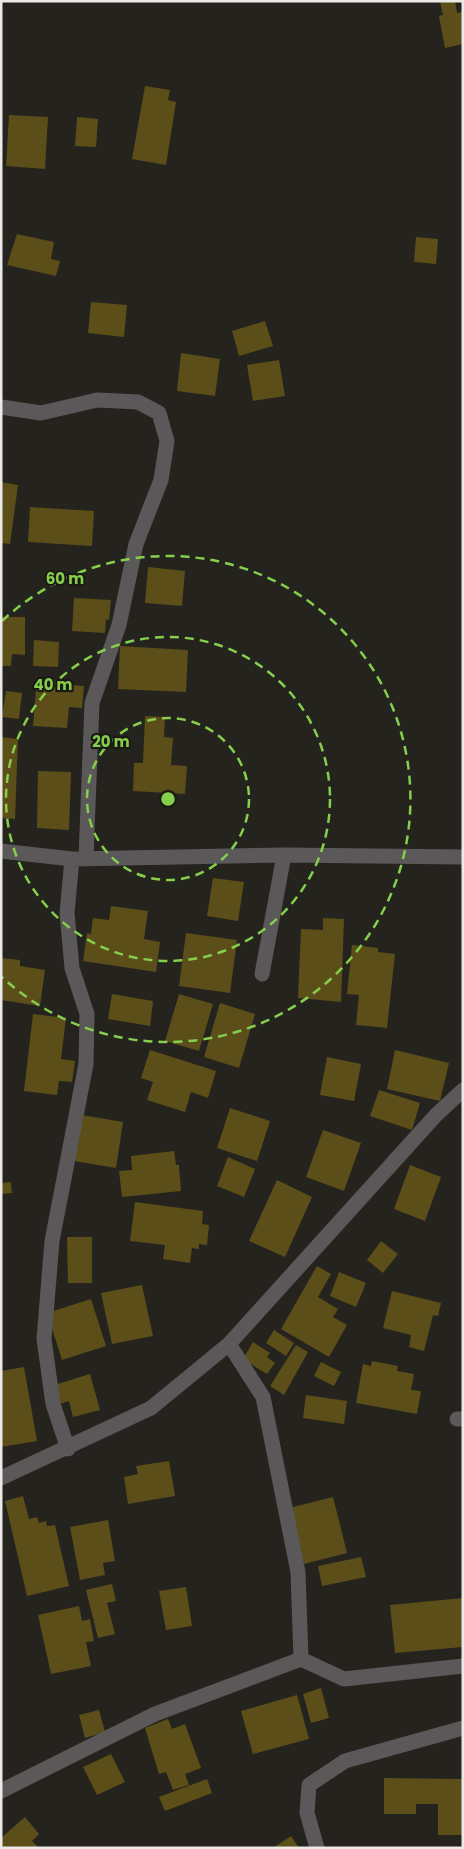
<svg xmlns="http://www.w3.org/2000/svg" width="464" height="1849" font-family="Poppins,sans-serif">
  <style>
    .building { fill: #5b4e19 }
    .lines { fill: none; stroke-linecap: round; stroke-linejoin: round }
    .street { stroke: #5b5859; stroke-width: 15 }
    .ring { fill: none; stroke: #85cf4c; stroke-width: 2.5; stroke-dasharray: 9 6 }
    .centre { fill: #85cf4c; stroke: #1b1a15; stroke-width: 2.5 }
    .ring-label { font-size: 15px; text-anchor: middle; font-weight: bold; fill: #85cf4c; stroke: #1b1a15; stroke-width: 4.5; stroke-linejoin: round; paint-order: stroke }
  </style>
  <rect width="100%" height="100%" fill="#25231e"/>
  <path class="building" d="M 455,1 L 457,13 L 463,12 L 463,44 L 445,48 L 439,16 L 443,15 L 440,2 Z
    M 145,86 L 170,90 L 168,100 L 176,102 L 166,165 L 132,159 Z
    M 9,115 L 48,117 L 45,169 L 6,166 Z
    M 77,117 L 98,119 L 96,147 L 75,146 Z
    M 17,234 L 54,242 L 51,259 L 60,261 L 56,276 L 7,265 Z
    M 416,237 L 438,239 L 436,264 L 414,262 Z
    M 91,302 L 127,305 L 124,337 L 88,333 Z
    M 265,321 L 273,346 L 239,356 L 232,331 Z
    M 181,353 L 220,359 L 215,396 L 177,391 Z
    M 279,360 L 285,396 L 253,401 L 247,365 Z
    M 1,482 L 18,485 L 10,544 L 1,543 Z
    M 30,507 L 94,511 L 92,546 L 28,542 Z
    M 148,567 L 185,571 L 182,606 L 145,603 Z
    M 74,598 L 111,600 L 109,620 L 106,619 L 105,633 L 72,631 Z
    M 1,617 L 25,617 L 25,655 L 12,654 L 11,666 L 1,666 Z
    M 34,640 L 59,642 L 58,667 L 33,666 Z
    M 120,646 L 188,650 L 186,692 L 118,689 Z
    M 37,678 L 71,681 L 70,685 L 84,686 L 82,708 L 69,707 L 67,728 L 33,726 Z
    M 6,691 L 22,693 L 19,719 L 2,717 Z
    M 145,716 L 165,717 L 164,737 L 173,738 L 171,765 L 187,766 L 185,794 L 133,791 L 134,763 L 143,763 Z
    M 1,737 L 18,739 L 15,819 L 1,818 Z
    M 38,771 L 71,772 L 69,830 L 37,828 Z
    M 213,878 L 244,882 L 238,921 L 207,916 Z
    M 111,906 L 148,911 L 144,939 L 160,942 L 156,972 L 83,961 L 87,933 L 91,934 L 93,918 L 109,920 Z
    M 323,918 L 344,919 L 341,1002 L 298,998 L 301,929 L 323,930 Z
    M 186,933 L 237,940 L 230,993 L 179,986 Z
    M 352,945 L 378,948 L 378,952 L 395,954 L 387,1028 L 356,1025 L 359,995 L 347,994 Z
    M 1,958 L 20,960 L 20,966 L 45,970 L 40,1006 L 1,1000 Z
    M 112,994 L 153,1001 L 150,1026 L 108,1019 Z
    M 179,994 L 213,1004 L 199,1051 L 165,1041 Z
    M 220,1003 L 255,1014 L 239,1068 L 204,1057 Z
    M 33,1014 L 66,1018 L 61,1059 L 75,1061 L 72,1082 L 59,1081 L 57,1095 L 24,1091 Z
    M 150,1050 L 216,1071 L 208,1098 L 191,1092 L 185,1112 L 147,1100 L 153,1082 L 141,1078 Z
    M 395,1050 L 449,1063 L 440,1101 L 387,1089 Z
    M 327,1057 L 361,1064 L 354,1101 L 320,1095 Z
    M 379,1090 L 420,1103 L 412,1130 L 370,1116 Z
    M 230,1108 L 270,1121 L 257,1161 L 217,1148 Z
    M 82,1115 L 123,1122 L 116,1168 L 74,1161 Z
    M 323,1130 L 361,1143 L 344,1191 L 306,1177 Z
    M 174,1151 L 176,1165 L 179,1165 L 181,1191 L 122,1197 L 119,1171 L 132,1170 L 131,1156 Z
    M 228,1157 L 255,1169 L 244,1197 L 217,1186 Z
    M 410,1165 L 441,1177 L 425,1221 L 394,1209 Z
    M 277,1180 L 312,1197 L 285,1257 L 249,1241 Z
    M 11,1182 L 12,1193 L 1,1194 L 1,1183 Z
    M 135,1202 L 203,1211 L 202,1224 L 209,1225 L 207,1245 L 199,1244 L 199,1249 L 192,1248 L 190,1263 L 163,1259 L 165,1245 L 130,1241 Z
    M 67,1237 L 92,1237 L 92,1283 L 68,1283 Z
    M 381,1241 L 398,1254 L 383,1273 L 367,1260 Z
    M 317,1266 L 331,1274 L 318,1297 L 338,1309 L 333,1317 L 347,1325 L 329,1357 L 281,1329 Z
    M 339,1272 L 366,1283 L 356,1307 L 330,1296 Z
    M 142,1285 L 153,1336 L 112,1344 L 101,1293 Z
    M 392,1291 L 441,1303 L 438,1316 L 433,1315 L 424,1351 L 409,1347 L 411,1335 L 383,1328 Z
    M 91,1299 L 106,1346 L 62,1360 L 47,1313 Z
    M 274,1330 L 294,1343 L 286,1356 L 266,1343 Z
    M 253,1342 L 270,1353 L 267,1357 L 275,1363 L 267,1374 L 243,1359 Z
    M 296,1345 L 308,1352 L 284,1395 L 270,1386 Z
    M 372,1361 L 398,1366 L 397,1371 L 414,1374 L 411,1390 L 421,1391 L 417,1414 L 356,1403 L 363,1364 L 371,1366 Z
    M 321,1362 L 341,1372 L 334,1386 L 314,1376 Z
    M 24,1367 L 37,1441 L 1,1447 L 1,1371 Z
    M 90,1374 L 100,1410 L 73,1417 L 69,1401 L 56,1405 L 51,1386 Z
    M 306,1395 L 347,1401 L 344,1424 L 303,1418 Z
    M 169,1461 L 175,1496 L 128,1504 L 124,1477 L 138,1474 L 136,1466 Z
    M 23,1496 L 29,1519 L 37,1517 L 39,1523 L 46,1521 L 47,1526 L 55,1525 L 69,1586 L 27,1596 L 5,1501 Z
    M 333,1497 L 347,1553 L 304,1564 L 289,1508 Z
    M 108,1520 L 115,1561 L 103,1563 L 105,1575 L 80,1580 L 70,1527 Z
    M 361,1557 L 366,1577 L 322,1586 L 318,1566 Z
    M 112,1584 L 116,1601 L 107,1603 L 115,1634 L 98,1638 L 86,1590 Z
    M 186,1587 L 192,1626 L 166,1630 L 159,1591 Z
    M 463,1598 L 463,1647 L 395,1653 L 390,1605 Z
    M 79,1606 L 82,1621 L 90,1619 L 94,1641 L 86,1642 L 91,1666 L 51,1674 L 38,1615 Z
    M 321,1688 L 329,1718 L 311,1723 L 303,1694 Z
    M 297,1695 L 309,1739 L 253,1754 L 241,1711 Z
    M 99,1710 L 105,1732 L 85,1738 L 79,1715 Z
    M 168,1719 L 172,1729 L 185,1724 L 201,1768 L 185,1774 L 189,1785 L 173,1790 L 166,1772 L 159,1774 L 145,1728 Z
    M 111,1754 L 125,1782 L 97,1795 L 83,1767 Z
    M 384,1778 L 462,1779 L 462,1835 L 438,1835 L 438,1804 L 416,1804 L 416,1814 L 384,1814 Z
    M 207,1779 L 212,1793 L 165,1811 L 159,1797 Z
    M 25,1817 L 39,1834 L 32,1841 L 39,1848 L 1,1848 L 1,1838 Z
    M 291,1836 L 299,1848 L 273,1848 Z"/>
  <g class="lines">
    <path class="street" d="M 1,407 L 41,413 L 97,400 L 138,402 L 159,413 L 167,441 L 161,480 L 136,544 L 119,625 L 92,703 L 86,858
      M 1,851 L 72,859 L 284,855 L 463,857
      M 262,974 L 284,855
      M 229,1344 L 263,1397 L 298,1572 L 301,1659
      M 457,1419 L 463,1419
      M 68,1449 L 53,1404 L 44,1339 L 52,1241 L 86,1064 L 87,1014 L 72,968 L 67,913 L 72,859
      M 1,1478 L 151,1408 L 229,1344 L 436,1115 L 463,1090
      M 1,1791 L 155,1714 L 301,1659 L 344,1679 L 463,1666
      M 317,1848 L 307,1813 L 309,1785 L 345,1761 L 463,1728"/>
  </g>
  <g class="ring">
    <circle cx="168" cy="799" r="81"/>
    <circle cx="168" cy="799" r="162"/>
    <path d="M2 621A243 243 0 1 1 2 977"/>
  </g>
  <circle cx="168" cy="799" r="8" class="centre"/>
  <g class="ring-label">
    <text x="65" y="584">60 m</text>
    <text x="53" y="690">40 m</text>
    <text x="111" y="747">20 m</text>
  </g>
  <rect width="464" height="1849" fill="none" stroke="#ebeae6" stroke-width="5"/>
</svg>
